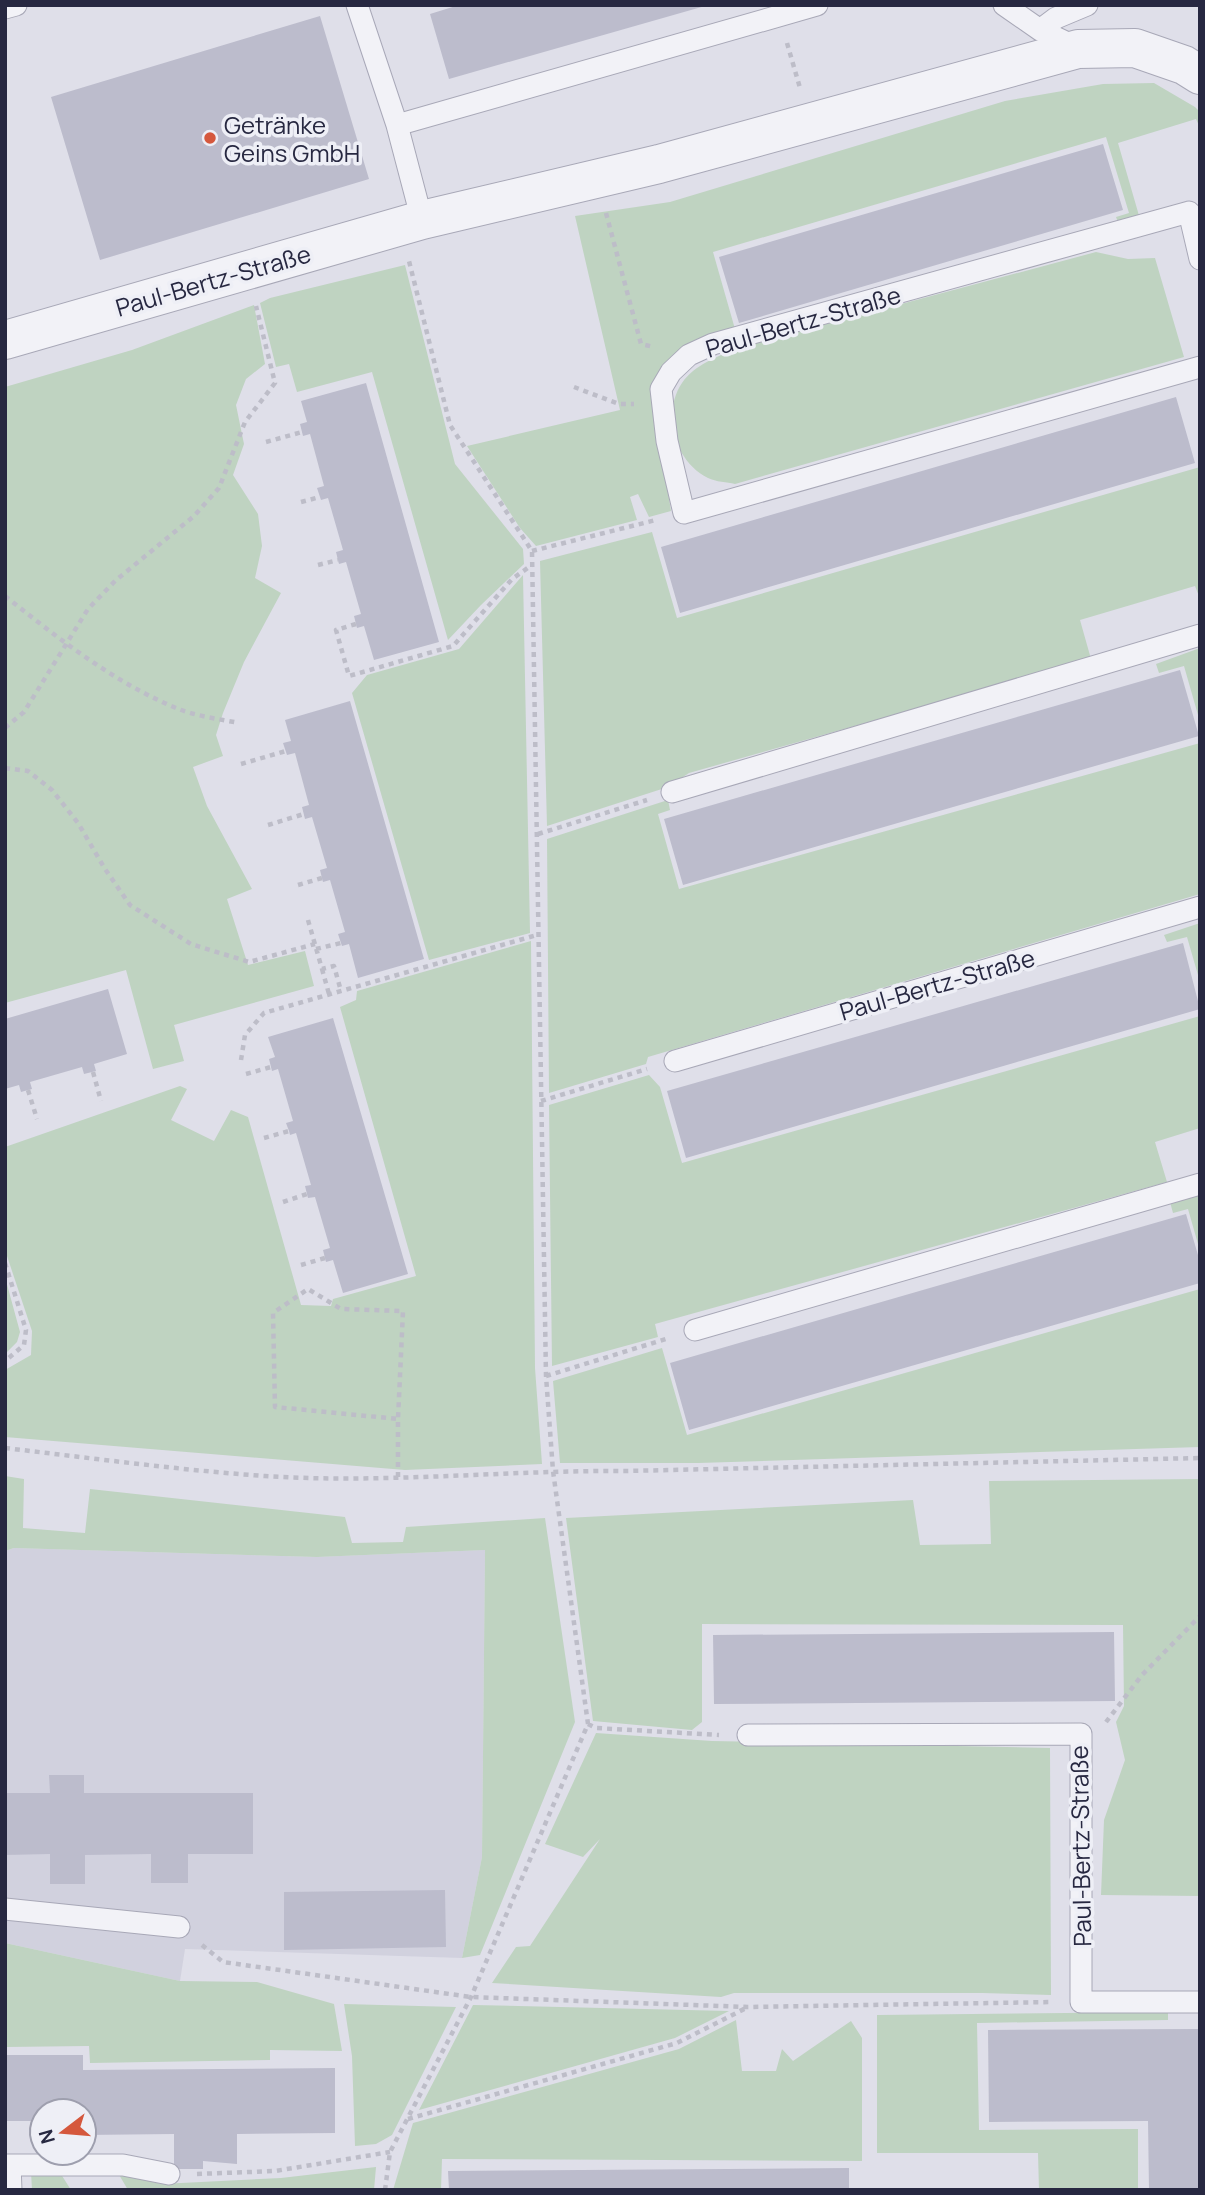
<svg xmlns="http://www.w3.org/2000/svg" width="1205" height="2195" font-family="Manrope,sans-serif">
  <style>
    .built { fill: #d1d1de }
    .green { fill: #bfd3c1 }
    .building { fill: #bcbccc }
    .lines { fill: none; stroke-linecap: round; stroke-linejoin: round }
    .service-casing { stroke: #a8a8b7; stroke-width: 23 }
    .minor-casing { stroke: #a8a8b7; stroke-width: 40 }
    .path { stroke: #bdbdc8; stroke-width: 4.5; stroke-dasharray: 5 5; stroke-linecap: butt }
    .service { stroke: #f2f2f7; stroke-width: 21 }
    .minor { stroke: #f2f2f7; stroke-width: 38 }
    .poi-dot { fill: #d5583d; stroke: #eeeff6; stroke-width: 2.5 }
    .labels { text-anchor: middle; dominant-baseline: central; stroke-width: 7; stroke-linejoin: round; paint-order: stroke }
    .poi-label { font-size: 24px; fill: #272841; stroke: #eeeff6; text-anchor: start }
    .street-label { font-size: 24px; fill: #272841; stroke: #eeeff6 }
  </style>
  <rect width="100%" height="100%" fill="#dfdfe9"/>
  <path class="built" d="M 14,1548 L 317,1557 L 485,1550 L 482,1857 L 462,1958 L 185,1949 L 180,1981 L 5,1943 L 5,1551 Z"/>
  <path class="green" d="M 1154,83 L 1195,107 L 1200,112 L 1200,128 L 1196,119 L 1118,143 L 1140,219 L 1119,225 L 1116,217 L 1129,213 L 1106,137 L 713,252 L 735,329 L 694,344 L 657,422 L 671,511 L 649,517 L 638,494 L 630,497 L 637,520 L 536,546 L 520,528 L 467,446 L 620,410 L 575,216 L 670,202 L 1005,101 L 1103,84 Z
    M 1096,252 L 1128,259 L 1155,258 L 1184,357 L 735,484 C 727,482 716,482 708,478 C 675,462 661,414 682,383 C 695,364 718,357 737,348 Z
    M 405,265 L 455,464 L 523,549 L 524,564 L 481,605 L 448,640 L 372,372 L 297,392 L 289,364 L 276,367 L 260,303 L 270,298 Z
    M 254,305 L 265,364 L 246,379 L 236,405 L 244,444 L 233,475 L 258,514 L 262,546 L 255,578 L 281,593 L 244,662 L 223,713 L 216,735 L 223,756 L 193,767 L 207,806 L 252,889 L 227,899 L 248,965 L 305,951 L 314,986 L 174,1025 L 184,1061 L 153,1069 L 126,970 L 5,1003 L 5,387 L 132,350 Z
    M 1200,467 L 1200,599 L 1195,586 L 1080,620 L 1091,659 L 689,773 L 668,787 L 547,826 L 540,561 L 652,532 L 677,618 Z
    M 523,575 L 530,933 L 429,960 L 352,693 L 367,675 L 459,649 Z
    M 1200,648 L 1200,722 L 1184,666 L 1159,673 L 1156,664 Z
    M 1200,743 L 1200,894 L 648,1057 L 646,1064 L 549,1093 L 547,839 L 668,800 L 670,810 L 658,814 L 679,889 Z
    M 1200,923 L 1200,982 L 1187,937 L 1167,942 L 1164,935 Z
    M 531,941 L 535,1368 L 542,1464 L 405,1470 L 5,1437 L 5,1370 L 31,1355 L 32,1331 L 5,1250 L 5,1147 L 180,1086 L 187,1089 L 171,1120 L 214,1141 L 231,1110 L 248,1117 L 301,1305 L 331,1306 L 333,1299 L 416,1276 L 340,1007 L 356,1000 L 357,991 Z
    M 1200,1016 L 1200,1128 L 1155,1142 L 1167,1182 L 655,1324 L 658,1337 L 552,1366 L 549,1105 L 649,1075 L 660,1087 L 682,1163 Z
    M 1200,1193 L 1200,1251 L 1188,1209 L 1173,1213 L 1170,1202 Z
    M 5,1277 L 20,1332 L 17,1342 L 5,1354 Z
    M 1200,1289 L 1200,1447 L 698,1463 L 560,1463 L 553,1381 L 662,1348 L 687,1435 Z
    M 5,1476 L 24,1479 L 23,1528 L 85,1533 L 90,1489 L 345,1517 L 352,1543 L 403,1542 L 406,1527 L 545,1518 L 575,1722 L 480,1955 L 462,1958 L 482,1857 L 485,1550 L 317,1557 L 14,1548 L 5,1551 Z
    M 1200,1479 L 1200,1896 L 1101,1895 L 1104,1820 L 1125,1760 L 1116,1722 L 1124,1706 L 1123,1625 L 702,1624 L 702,1722 L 692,1730 L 593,1721 L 566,1518 L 913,1500 L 920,1545 L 991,1544 L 989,1481 Z
    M 596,1733 L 712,1741 L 1050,1748 L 1051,1995 L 982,1993 L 734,1993 L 721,1997 L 492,1983 L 516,1947 L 530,1946 L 600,1839 L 583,1857 L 545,1844 Z
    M 5,1943 L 180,1981 L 257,1982 L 334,2004 L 342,2051 L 270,2050 L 270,2060 L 90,2063 L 89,2046 L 5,2047 Z
    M 344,2004 L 456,2007 L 392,2135 L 376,2144 L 355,2146 L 352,2056 Z
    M 473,2005 L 729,2011 L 675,2038 L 419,2110 Z
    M 1168,2012 L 1168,2020 L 977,2023 L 979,2130 L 1138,2129 L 1138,2190 L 1039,2190 L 1038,2153 L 877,2153 L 877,2015 Z
    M 736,2020 L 742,2071 L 776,2071 L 782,2049 L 793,2061 L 851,2021 L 862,2038 L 862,2161 L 442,2159 L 441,2190 L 393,2190 L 413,2123 L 679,2049 Z
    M 376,2167 L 374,2190 L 128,2190 L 118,2173 L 161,2184 L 281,2178 Z
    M 59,2171 L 71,2190 L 32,2190 L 31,2172 Z"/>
  <path class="building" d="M 459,5 L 705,5 L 705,6 L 449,79 L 430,14 Z
    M 320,16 L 369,179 L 100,260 L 51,97 Z
    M 1103,144 L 1123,210 L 739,323 L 719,257 Z
    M 366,383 L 439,642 L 374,660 L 364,626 L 357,628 L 354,616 L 361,614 L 346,562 L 339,564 L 336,552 L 343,550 L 328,498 L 321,500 L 317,488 L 324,486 L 310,434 L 303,436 L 300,424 L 307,422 L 301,401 Z
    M 1176,397 L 1195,463 L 680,613 L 661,547 Z
    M 1180,670 L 1199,736 L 683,885 L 664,819 Z
    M 350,701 L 424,959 L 358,978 L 349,944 L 342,946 L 338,934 L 345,932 L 330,880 L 323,882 L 320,870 L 327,868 L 312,817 L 305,819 L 302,807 L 309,805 L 295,753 L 287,755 L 283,743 L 291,741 L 285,720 Z
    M 1183,943 L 1200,1009 L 686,1158 L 667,1091 Z
    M 108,989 L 127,1054 L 94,1064 L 96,1071 L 84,1074 L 82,1067 L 30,1082 L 32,1089 L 28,1090 L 21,1092 L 19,1085 L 5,1089 L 5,1019 Z
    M 333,1018 L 408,1274 L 343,1293 L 333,1260 L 326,1262 L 323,1250 L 330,1248 L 315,1197 L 308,1198 L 305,1186 L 311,1185 L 296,1133 L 290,1135 L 289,1131 L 286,1123 L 293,1121 L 278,1069 L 272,1071 L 269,1059 L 275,1057 L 268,1037 Z
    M 1186,1214 L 1200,1262 L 1200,1283 L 689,1430 L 670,1363 Z
    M 1114,1632 L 1115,1701 L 714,1704 L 713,1635 Z
    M 49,1775 L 84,1775 L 84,1793 L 253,1793 L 253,1854 L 188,1854 L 188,1883 L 151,1883 L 151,1854 L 85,1855 L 85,1884 L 50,1884 L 50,1854 L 5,1855 L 5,1793 L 50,1793 Z
    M 445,1890 L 446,1947 L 284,1950 L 284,1892 Z
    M 1200,2029 L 1200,2190 L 1149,2190 L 1148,2121 L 989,2122 L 988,2030 Z
    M 5,2055 L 83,2055 L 83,2070 L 335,2068 L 335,2133 L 237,2134 L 237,2164 L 203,2161 L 203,2169 L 174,2169 L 174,2134 L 84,2135 L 84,2111 L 42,2111 L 42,2121 L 5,2121 Z
    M 849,2168 L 849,2190 L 449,2190 L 448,2171 Z"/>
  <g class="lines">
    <g class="service-casing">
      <path id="service" d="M 357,5 L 397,125 L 422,220
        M 1004,5 L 1040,30 L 1078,48
        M 5,8 L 16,5
        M 1040,30 L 1056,18 L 1087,5
        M 397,125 L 817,5
        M 1200,259 L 1189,212 L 713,344 L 689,355 L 671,372 L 661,389 L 667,441 L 684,513 L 1200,367
        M 672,792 L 1200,635
        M 675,1061 L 1200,907
        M 695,1330 L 1200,1184
        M 748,1735 L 1081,1734 L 1081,2002 L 1200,2002
        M 5,1909 L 179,1927
        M 5,2165 L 123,2165 L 169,2174
        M 10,2165 L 11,2190"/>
    </g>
    <g class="minor-casing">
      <path id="minor" d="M 5,340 L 422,220 L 659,164 L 1078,49 L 1135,48 L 1184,65 L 1200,75"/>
    </g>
    <path class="path" d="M 787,43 L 800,88
      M 606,213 L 641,344 L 654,347
      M 574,387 L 619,404 L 634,404
      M 266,442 L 302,432
      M 301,502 L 320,497
      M 532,551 L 656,520
      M 318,565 L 338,560
      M 5,596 C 58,638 113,682 176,708 C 195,716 219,719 239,723
      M 356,624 L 336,630 L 349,676 L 453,646 L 512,579 L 532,565
      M 5,728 L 24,712 L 88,609 L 115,581 L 194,516 L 219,488 L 245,422 L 275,383 L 256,306
      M 241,764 L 286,751
      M 5,768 L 28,771 L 52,790 L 78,823 L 105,869 L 130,905 L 191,944 L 249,962 L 315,944
      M 268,825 L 304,814
      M 538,834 L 647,800
      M 298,885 L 322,878
      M 308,920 L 322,969 L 334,966 L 341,991
      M 316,949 L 341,943
      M 322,969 L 329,994
      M 241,1060 L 245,1035 L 264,1013 L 537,935
      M 93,1072 L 101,1101
      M 246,1074 L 271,1067
      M 28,1090 L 37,1119
      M 541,1101 L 647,1069
      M 264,1138 L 289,1131
      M 283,1202 L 307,1194
      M 5,1263 L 26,1330 L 24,1345 L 5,1361
      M 301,1265 L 325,1258
      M 546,1376 L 669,1338
      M 5,1448 C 91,1458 178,1470 265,1476 C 384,1484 506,1470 626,1471 L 1200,1458
      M 398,1477 L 398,1419 L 275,1407 L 273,1313 L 308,1289 L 341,1309 L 403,1311 L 398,1419
      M 1106,1722 L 1142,1675 L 1200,1616
      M 588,1724 L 596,1728 L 719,1735
      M 202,1945 L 223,1962 L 471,1997 L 748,2007 L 1052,2002
      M 408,2119 L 677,2043 L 748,2007
      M 197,2174 L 275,2171 L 390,2152
      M 385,2190 L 390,2152 L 471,1997 L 588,1724 L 553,1471 L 546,1376 L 532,551 L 450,425 L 409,261"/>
    <use href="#service" class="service"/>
    <use href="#minor" class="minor"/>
  </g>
  <circle class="poi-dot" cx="210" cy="138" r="7"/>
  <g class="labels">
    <g class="poi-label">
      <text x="224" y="124">Getränke<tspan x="224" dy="28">Geins GmbH</tspan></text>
    </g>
    <g class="street-label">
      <text transform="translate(213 280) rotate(-16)">Paul-Bertz-Straße</text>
      <text transform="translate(803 321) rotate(-16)">Paul-Bertz-Straße</text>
      <text transform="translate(937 984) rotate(-16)">Paul-Bertz-Straße</text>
      <text transform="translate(1080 1846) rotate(-91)">Paul-Bertz-Straße</text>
    </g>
  </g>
  <rect width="1205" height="2195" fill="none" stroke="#272841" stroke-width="14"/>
  <g transform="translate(63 2132) rotate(254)"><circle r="33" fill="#eeeff6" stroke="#9e9fae" stroke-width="2"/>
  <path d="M0-5L12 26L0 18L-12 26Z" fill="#d5583d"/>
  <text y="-10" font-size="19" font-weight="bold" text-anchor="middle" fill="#272841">N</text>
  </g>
</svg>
